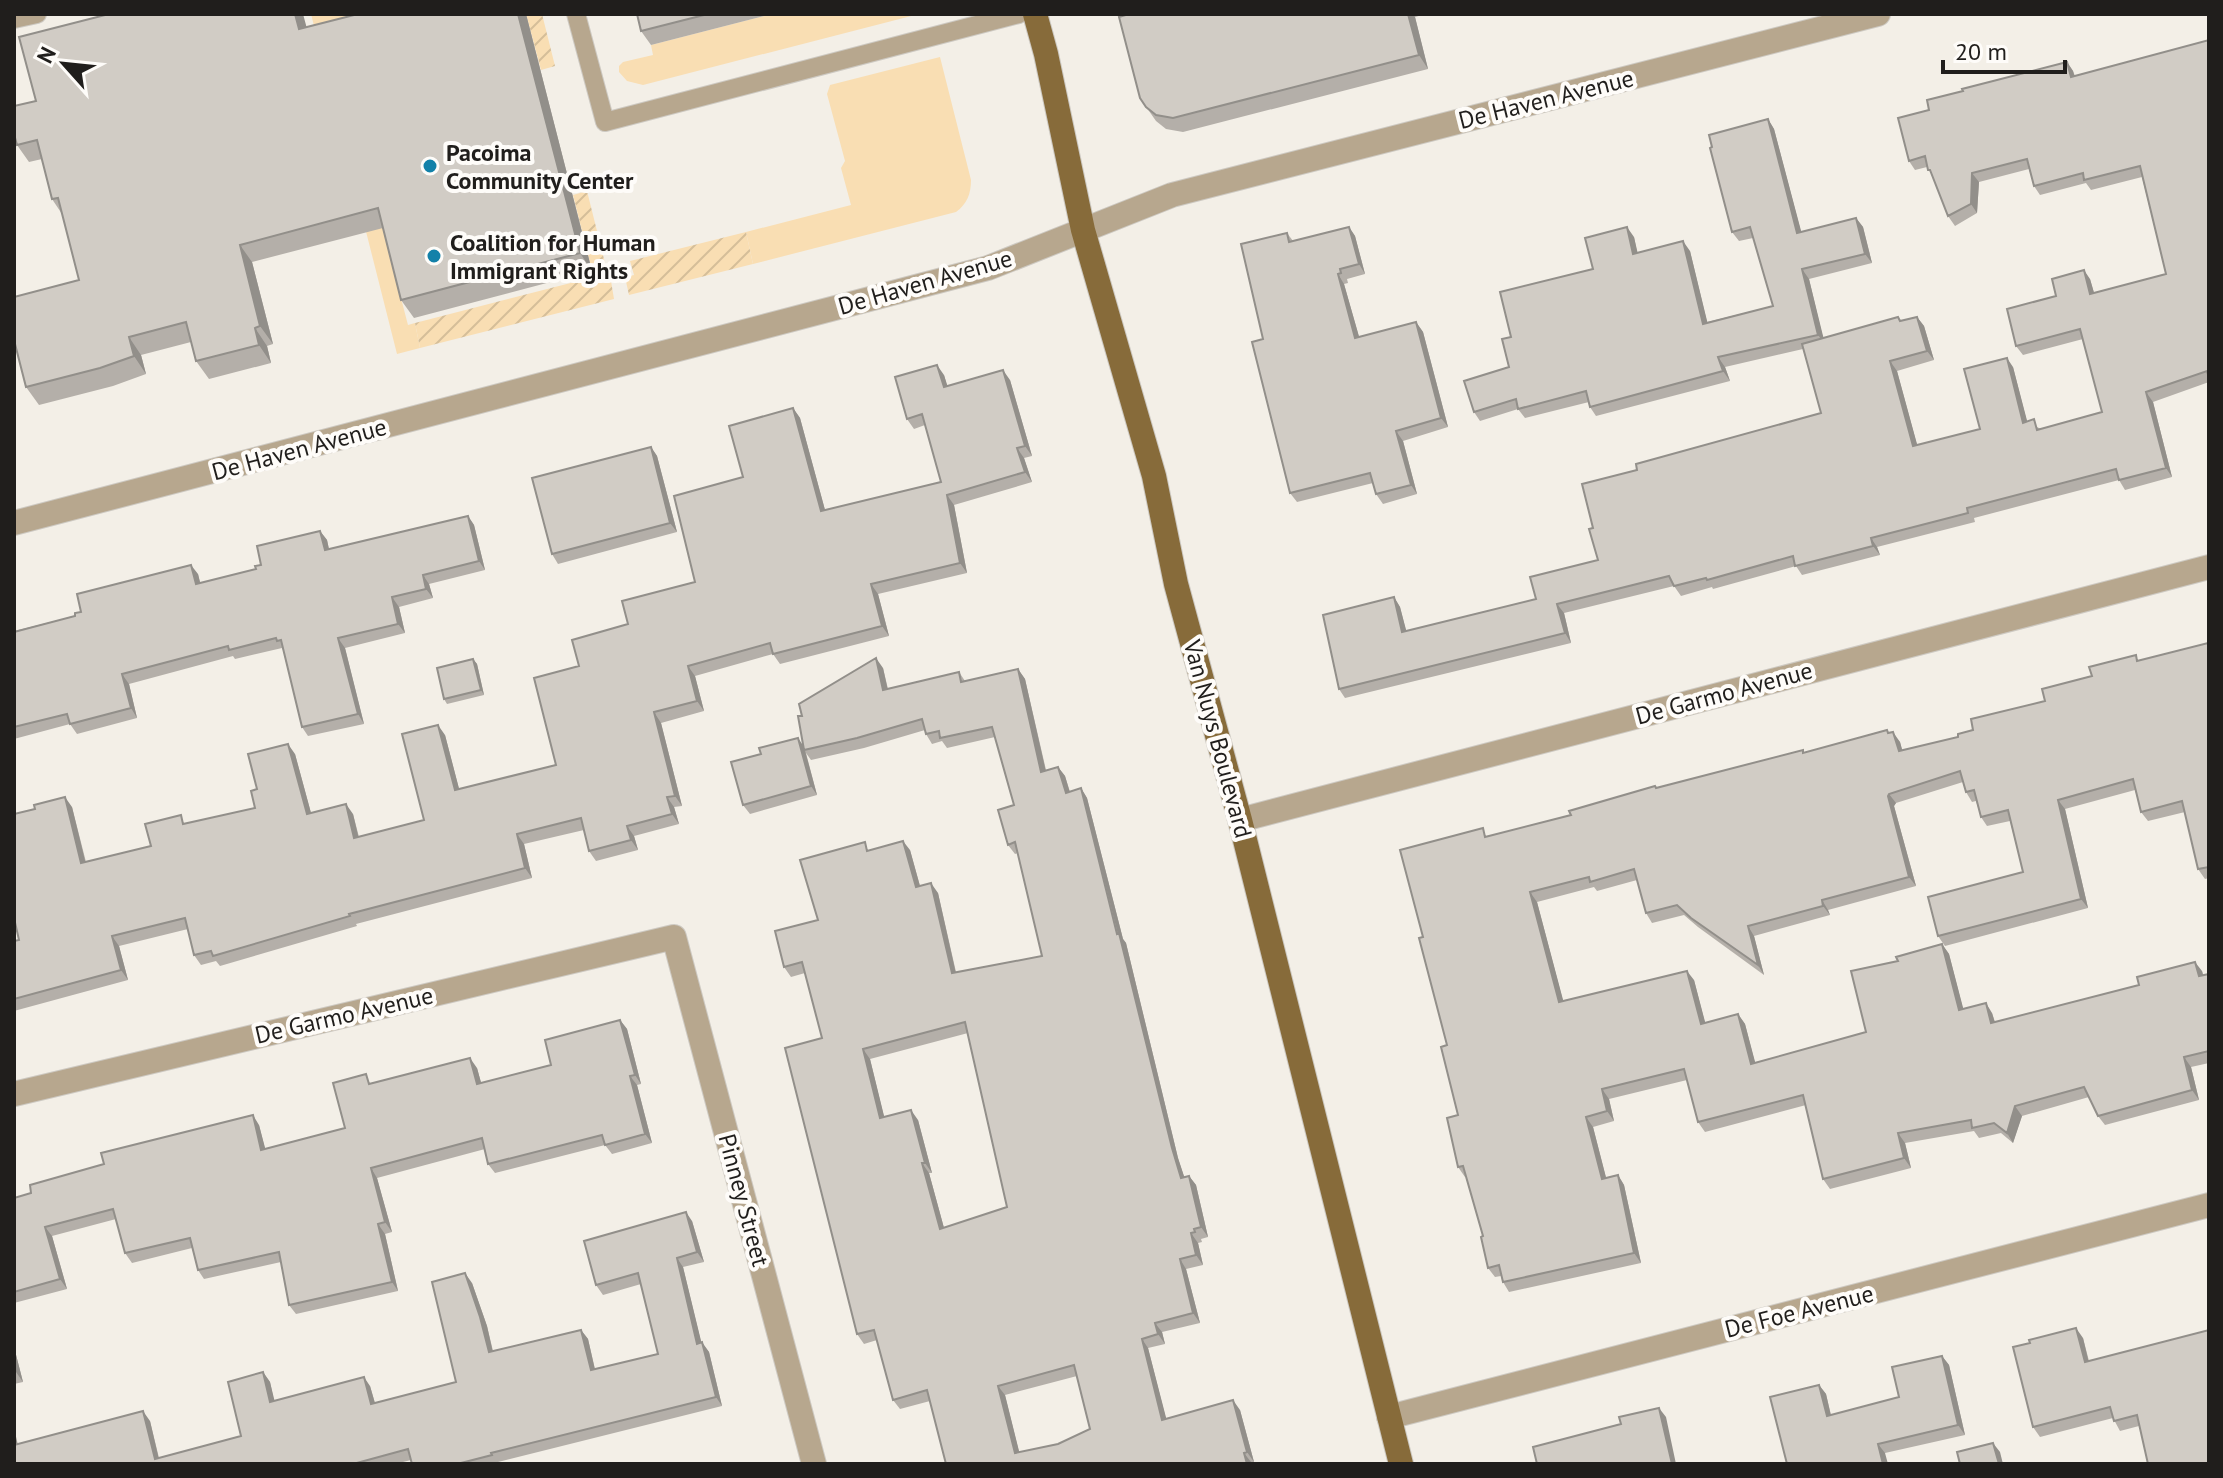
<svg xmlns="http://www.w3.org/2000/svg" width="2223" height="1478" font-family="'PT Sans',sans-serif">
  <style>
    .grass { fill: #f9deb3 }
    .garden { fill: url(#garden-furrows) }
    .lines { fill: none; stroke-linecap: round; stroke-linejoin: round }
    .lane-casing { stroke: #cdc9c2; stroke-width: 20 }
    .street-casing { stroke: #cdc9c2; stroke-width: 26 }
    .primary-casing { stroke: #cdc9c2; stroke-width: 26 }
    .lane { stroke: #b7a78e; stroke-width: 18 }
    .street { stroke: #b7a78e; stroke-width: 24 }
    .primary { stroke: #876b3a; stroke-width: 24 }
    .wall { fill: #b4afa9; fill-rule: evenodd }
    .shaded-wall { fill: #928f8a }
    .building { fill: #d1ccc5; stroke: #928f8a; stroke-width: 2; fill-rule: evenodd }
    .poi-dot { fill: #1381a9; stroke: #fefcf9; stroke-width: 3 }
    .labels { text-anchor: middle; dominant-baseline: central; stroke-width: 8; stroke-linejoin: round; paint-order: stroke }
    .street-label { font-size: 24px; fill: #201e1c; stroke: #fefcf9 }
    .poi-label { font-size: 24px; font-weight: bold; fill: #201e1c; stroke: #fefcf9; text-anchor: start }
  </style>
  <defs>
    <pattern id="garden-furrows" width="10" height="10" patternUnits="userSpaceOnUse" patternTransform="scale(2)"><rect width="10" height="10" fill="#f9deb3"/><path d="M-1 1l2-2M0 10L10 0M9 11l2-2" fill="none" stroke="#d5be99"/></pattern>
  </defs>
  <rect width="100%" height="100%" fill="#f3efe7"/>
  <path class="grass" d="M 311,14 L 388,14 L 332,34 L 408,325 L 415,323 L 420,348 L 397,354 Z
    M 772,14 L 919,14 L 643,85 L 627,81 L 619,72 L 619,66 L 623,62 L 653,55 L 651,45 Z
    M 940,57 L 971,180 C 971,194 967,204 956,212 L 753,264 L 746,232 L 851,205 L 841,168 L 845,161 L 827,94 L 830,85 Z"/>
  <path class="garden" d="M 526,14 L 542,14 L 555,66 L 541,70 Z
    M 587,191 L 606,267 L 592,271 L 573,195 Z
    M 746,232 L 753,264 L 629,295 L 625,277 L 634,275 L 630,261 Z
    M 598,276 L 600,283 L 611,281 L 614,299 L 420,348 L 415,323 Z"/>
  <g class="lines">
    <g class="lane-casing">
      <path id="lane" d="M 576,14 L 605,122 L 1019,14
        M 14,19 L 37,14"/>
    </g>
    <g class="street-casing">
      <path id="street" d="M 14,523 L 988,268 L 1172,195 L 1878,14
        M 1240,820 L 2209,567
        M 14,1094 L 674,937 L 814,1464
        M 1389,1417 L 2209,1205"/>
    </g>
    <g class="primary-casing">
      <path id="primary" d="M 1035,14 L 1046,54 L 1083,230 L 1154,476 L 1176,584 L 1240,820 L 1401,1464"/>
    </g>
    <use href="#lane" class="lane"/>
    <use href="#street" class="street"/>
    <use href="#primary" class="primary"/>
  </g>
  <path class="wall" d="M 358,14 L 526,14 L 592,271 L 414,318 L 401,300 L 383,228 L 252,262 L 273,344 L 267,346 L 271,363 L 209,379 L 196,361 L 191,342 L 141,355 L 146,374 L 113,386 L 39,405 L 26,387 L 79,280 L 62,214 L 52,199 L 42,159 L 29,162 L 17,145 L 307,27 Z
    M 637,14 L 772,14 L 651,45 L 641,31 Z
    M 1129,14 L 1426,14 L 1415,17 L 1428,69 L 1183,132 L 1166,129 L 1156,121 L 1140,98 Z
    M 2209,40 L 2209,382 L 2153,402 L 2172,477 L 2125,490 L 2119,480 L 1974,518 L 1975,522 L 1877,547 L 1880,555 L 1802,575 L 1796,566 L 1713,589 L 1712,587 L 1681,596 L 1674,586 L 1564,613 L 1571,643 L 1345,698 L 1339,689 L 1394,597 L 1400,607 L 1406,631 L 1536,599 L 1598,560 L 1593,528 L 1637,470 L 1821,413 L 1803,349 L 1725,367 L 1730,381 L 1596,416 L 1590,407 L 1589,402 L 1525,418 L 1518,409 L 1480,421 L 1474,412 L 1509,367 L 1511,337 L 1634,237 L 1637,252 L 1690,251 L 1707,322 L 1773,306 L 1753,238 L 1739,241 L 1732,232 L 1768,119 L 1774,129 L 1801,232 L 1856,218 L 1863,227 L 1872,263 L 1809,279 L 1823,338 L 1898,317 L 1901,321 L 1917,317 L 1924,326 L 1934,360 L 1897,371 L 1917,445 L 1980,429 L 2013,367 L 2027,422 L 2041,429 L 2102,412 L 2083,339 L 2023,355 L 2016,346 L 2056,296 L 2090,279 L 2094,293 L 2166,274 L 2142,177 L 2091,190 L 2086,183 L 2040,195 L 2034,186 L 2029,169 L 1979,182 L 1977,213 L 1955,226 L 1948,216 L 1933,176 L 1927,167 L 1915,170 L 1909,161 L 1929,110 L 1963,91 L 2067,62 L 2073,71 L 2075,76 Z
    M 1349,227 L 1355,236 L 1365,274 L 1347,279 L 1348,283 L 1344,284 L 1359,337 L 1416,322 L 1423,332 L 1448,427 L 1403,441 L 1417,494 L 1383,504 L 1376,494 L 1373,483 L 1297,502 L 1290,493 L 1263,339 L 1287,233 L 1293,241 Z
    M 944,375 L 947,386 L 1010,380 L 1032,456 L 1024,458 L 1032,482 L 954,505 L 967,573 L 878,594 L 889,636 L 780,664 L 773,654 L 695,676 L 704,711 L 661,723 L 682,806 L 674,807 L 679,824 L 634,836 L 638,850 L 596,861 L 589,851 L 584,830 L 524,844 L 532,878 L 356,924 L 357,926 L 220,966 L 216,961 L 201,965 L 194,955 L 188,929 L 119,946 L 128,980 L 14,1011 L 14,941 L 19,940 L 72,807 L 86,862 L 151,846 L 187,823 L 255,808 L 257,789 L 295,754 L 311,813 L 353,814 L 359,837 L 424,820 L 445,735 L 459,789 L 556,765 L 579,666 L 628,624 L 695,582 L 743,477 L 793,408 L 800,418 L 825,510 L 941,482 L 925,425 L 914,429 L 907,419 Z
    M 651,447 L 657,456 L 677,532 L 558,564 L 552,554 Z
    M 468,516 L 474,525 L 485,570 L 429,584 L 433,598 L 399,607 L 405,633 L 345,648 L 364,724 L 308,736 L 302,727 L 283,650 L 282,648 L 235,659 L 233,656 L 129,684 L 137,718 L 77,734 L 70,724 L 14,739 L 14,631 L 75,616 L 198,574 L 200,583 L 256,569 L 261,565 L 320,531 L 327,540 L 329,549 Z
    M 2209,644 L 2209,878 L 2205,879 L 2198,869 L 2185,812 L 2148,821 L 2141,812 L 2135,790 L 2065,809 L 2088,908 L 1945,946 L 1938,936 L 2023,872 L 2010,821 L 1987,826 L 1981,817 L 1976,801 L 1972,802 L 1966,792 L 1963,782 L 1896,803 L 1894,806 L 1916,886 L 1828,910 L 1830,915 L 1754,936 L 1764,975 L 1698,927 L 1684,915 L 1652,923 L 1646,913 L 1637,880 L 1597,891 L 1594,887 L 1537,902 L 1563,1001 L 1694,980 L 1705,1023 L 1738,1014 L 1745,1024 L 1755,1063 L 1866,1032 L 1898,961 L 1942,944 L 1949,954 L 1963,1009 L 1992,1013 L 1995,1022 L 2202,971 L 2203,975 L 2209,974 L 2209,1063 L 2191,1067 L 2199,1100 L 2105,1125 L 2098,1116 L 2089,1097 L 2022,1116 L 2013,1143 L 2001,1133 L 1979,1138 L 1974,1131 L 1905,1143 L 1911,1168 L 1830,1189 L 1823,1179 L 1806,1105 L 1705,1132 L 1698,1122 L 1687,1080 L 1609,1099 L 1614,1121 L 1593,1127 L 1606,1178 L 1618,1175 L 1624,1185 L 1641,1263 L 1509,1292 L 1503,1282 L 1501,1276 L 1495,1277 L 1488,1268 L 1483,1236 L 1466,1176 L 1465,1177 L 1458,1167 L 1458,1115 L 1447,1045 L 1489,836 L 1571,815 L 1657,788 L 1889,733 L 1900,742 L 1902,750 L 1958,737 L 2045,701 L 2092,676 L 2140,660 Z
    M 473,659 L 477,664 L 484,695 L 447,704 L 444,699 Z
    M 883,668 L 888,689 L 959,672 L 965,681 L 1018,669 L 1025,679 L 1046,770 L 1058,767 L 1065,776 L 1070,792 L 1081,788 L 1087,798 L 1123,939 L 1126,943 L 1178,1158 L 1184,1177 L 1189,1176 L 1196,1185 L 1208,1237 L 1201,1239 L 1202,1242 L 1198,1243 L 1203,1265 L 1186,1269 L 1200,1323 L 1162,1332 L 1165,1344 L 1148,1348 L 1166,1419 L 1240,1410 L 1254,1462 L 1251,1462 L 1251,1464 L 946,1464 L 930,1401 L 900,1409 L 893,1400 L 877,1340 L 864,1344 L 857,1334 L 822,1038 L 805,973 L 791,977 L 784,967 L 870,850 L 910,850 L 920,886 L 938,893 L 956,972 L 1042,956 L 1018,853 L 1015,854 L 1008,845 L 1014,805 L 995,737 L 947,748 L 942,741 L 932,744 L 926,734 L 925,730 L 864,748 L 811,760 L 806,753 L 817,795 L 750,814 L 743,805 L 761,754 L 798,738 L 803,746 L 802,716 ZM 968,1033 L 1007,1207 L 944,1228 L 929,1173 L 932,1173 L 918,1120 L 884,1117 L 870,1059 ZM 1077,1376 L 1090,1429 L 1058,1444 L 1019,1452 L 1005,1395 Z
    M 620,1020 L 627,1029 L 641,1084 L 637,1085 L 652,1143 L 612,1154 L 605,1145 L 495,1173 L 488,1164 L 485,1149 L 377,1178 L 392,1232 L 385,1234 L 398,1291 L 296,1314 L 289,1305 L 281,1262 L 204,1279 L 198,1270 L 192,1248 L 132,1263 L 125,1253 L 116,1219 L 52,1236 L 67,1289 L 14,1303 L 14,1198 L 31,1193 L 104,1164 L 259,1125 L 265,1149 L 345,1128 L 373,1083 L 477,1068 L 481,1083 L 551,1065 Z
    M 692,1221 L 704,1262 L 683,1267 L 701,1342 L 709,1352 L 722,1406 L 498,1462 L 498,1464 L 412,1464 L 411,1460 L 395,1464 L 14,1464 L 18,1444 L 150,1421 L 159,1458 L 241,1436 L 263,1372 L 270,1382 L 274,1401 L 370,1386 L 375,1403 L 456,1382 L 472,1283 L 487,1326 L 493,1351 L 581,1330 L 588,1339 L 595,1369 L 658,1354 L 641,1284 L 603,1295 L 596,1285 Z
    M 2209,1330 L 2139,1426 L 2120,1431 L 2113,1418 L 2040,1437 L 2033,1427 L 2030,1343 L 2083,1338 L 2089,1361 Z
    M 14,1347 L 23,1382 L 14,1384 Z
    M 1942,1356 L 1949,1365 L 1965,1435 L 1885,1453 L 1787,1464 L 1819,1385 L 1826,1394 L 1831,1415 L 1899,1397 Z"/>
  <path class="shaded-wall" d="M 295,14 L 303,14 L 312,47 L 299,29 Z
    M 518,14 L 526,14 L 592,271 L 580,253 Z
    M 1408,14 L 1413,14 L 1415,17 L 1428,69 L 1419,55 Z
    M 2067,62 L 2073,71 L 2077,86 L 2071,77 Z
    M 1768,119 L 1774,129 L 1804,242 L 1797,233 Z
    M 1972,173 L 1979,182 L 1977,213 L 1971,204 Z
    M 1856,218 L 1863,227 L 1872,263 L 1865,254 Z
    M 1349,227 L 1355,236 L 1365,274 L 1359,264 Z
    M 1627,227 L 1634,237 L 1640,263 L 1633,254 Z
    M 1683,241 L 1690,251 L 1710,333 L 1703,324 Z
    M 240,245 L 252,262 L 273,344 L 260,326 Z
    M 1802,269 L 1809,279 L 1825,344 L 1818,335 Z
    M 2084,270 L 2090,279 L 2097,303 L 2090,294 Z
    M 1338,274 L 1344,284 L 1362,347 L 1355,338 Z
    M 1917,317 L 1924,326 L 1934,360 L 1927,351 Z
    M 1416,322 L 1423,332 L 1448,427 L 1441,418 Z
    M 255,328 L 267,346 L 271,363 L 259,345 Z
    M 129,337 L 141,355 L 146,374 L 134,356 Z
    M 1718,357 L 1725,367 L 1730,381 L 1723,371 Z
    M 2007,358 L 2013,367 L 2030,432 L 2023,423 Z
    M 1890,361 L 1897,371 L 1920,455 L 1913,446 Z
    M 937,365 L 944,375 L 951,397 L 944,387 Z
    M 1003,370 L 1010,380 L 1032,456 L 1025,446 Z
    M 2146,392 L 2153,402 L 2172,477 L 2166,468 Z
    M 793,408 L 800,418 L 828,521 L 821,511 Z
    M 1396,431 L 1403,441 L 1417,494 L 1411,485 Z
    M 651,447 L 657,456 L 677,532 L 670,523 Z
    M 1017,448 L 1024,458 L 1032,482 L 1025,472 Z
    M 947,495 L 954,505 L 967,573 L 960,563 Z
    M 468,516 L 474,525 L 485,570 L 479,561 Z
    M 320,531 L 327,540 L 331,559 L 325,550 Z
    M 1871,538 L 1877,547 L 1880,555 L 1873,546 Z
    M 191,565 L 198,574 L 203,594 L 196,584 Z
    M 423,575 L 429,584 L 433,598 L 426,589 Z
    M 871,584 L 878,594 L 889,636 L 882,626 Z
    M 392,597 L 399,607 L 405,633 L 398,624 Z
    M 1394,597 L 1400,607 L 1409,641 L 1402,632 Z
    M 1557,604 L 1564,613 L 1571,643 L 1565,633 Z
    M 338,638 L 345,648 L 364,724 L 358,714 Z
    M 876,658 L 883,668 L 890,700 L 883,690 Z
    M 473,659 L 477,664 L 484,695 L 481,690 Z
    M 688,666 L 695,676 L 704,711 L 697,701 Z
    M 1018,669 L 1025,679 L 1048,781 L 1041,772 Z
    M 122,674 L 129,684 L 137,718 L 131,708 Z
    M 654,712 L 661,723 L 682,806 L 675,796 Z
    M 438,725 L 445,735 L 462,800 L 455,790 Z
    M 1893,732 L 1900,742 L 1905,760 L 1899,751 Z
    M 798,738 L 804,747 L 817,795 L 811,786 Z
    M 288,744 L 295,754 L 314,824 L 307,814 Z
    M 1058,767 L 1065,776 L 1073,803 L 1066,793 Z
    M 1081,788 L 1087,798 L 1123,939 L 1126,943 L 1178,1158 L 1188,1188 L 1181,1178 L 1172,1148 Z
    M 1889,794 L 1896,803 L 1894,806 L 1916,886 L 1909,877 L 1888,796 Z
    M 65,797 L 72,807 L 88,873 L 81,863 Z
    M 667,797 L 674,807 L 679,824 L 672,814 Z
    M 2058,800 L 2065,809 L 2088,908 L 2081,899 Z
    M 346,804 L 353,814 L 361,848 L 354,838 Z
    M 627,826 L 634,836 L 638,850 L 631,840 Z
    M 517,834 L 524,844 L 532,878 L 525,868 Z
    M 903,841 L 910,850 L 923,897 L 916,887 Z
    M 931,883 L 938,893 L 958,983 L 952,973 Z
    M 1530,892 L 1537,902 L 1566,1011 L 1559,1002 Z
    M 1822,900 L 1828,910 L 1830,915 L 1823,906 Z
    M 1748,926 L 1754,936 L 1764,975 L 1758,965 Z
    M 112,936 L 119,946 L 128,980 L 121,970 Z
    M 1942,944 L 1949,954 L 1966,1019 L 1959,1010 Z
    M 2195,962 L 2202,971 L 2206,986 L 2199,976 Z
    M 1687,971 L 1694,980 L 1708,1033 L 1701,1024 Z
    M 1986,1003 L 1992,1013 L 1998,1033 L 1991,1023 Z
    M 1738,1014 L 1745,1024 L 1758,1073 L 1751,1064 Z
    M 620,1020 L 627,1029 L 641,1084 L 635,1075 Z
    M 863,1049 L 870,1059 L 887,1128 L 880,1118 Z
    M 2184,1057 L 2191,1067 L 2199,1100 L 2192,1090 Z
    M 470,1058 L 477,1068 L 484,1093 L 477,1084 Z
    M 630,1076 L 637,1085 L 652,1143 L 645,1134 Z
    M 1602,1089 L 1609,1099 L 1614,1121 L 1607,1111 Z
    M 2015,1106 L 2022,1116 L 2013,1143 L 2007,1133 Z
    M 911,1110 L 918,1120 L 932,1173 L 925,1163 Z
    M 253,1115 L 259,1125 L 268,1159 L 261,1150 Z
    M 1586,1117 L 1593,1127 L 1609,1189 L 1602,1179 Z
    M 1898,1133 L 1905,1143 L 1911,1168 L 1904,1158 Z
    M 922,1163 L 929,1173 L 947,1239 L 940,1229 Z
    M 371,1168 L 377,1178 L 392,1232 L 385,1222 Z
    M 1618,1175 L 1624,1185 L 1641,1263 L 1634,1253 Z
    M 1189,1176 L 1196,1185 L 1208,1237 L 1201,1227 Z
    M 686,1212 L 692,1221 L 704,1262 L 697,1252 Z
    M 378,1224 L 385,1234 L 398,1291 L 392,1282 Z
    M 45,1227 L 52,1236 L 67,1289 L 60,1279 Z
    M 1191,1233 L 1198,1243 L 1203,1265 L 1196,1255 Z
    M 677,1258 L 683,1267 L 704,1353 L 697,1344 Z
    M 1180,1259 L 1186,1269 L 1200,1323 L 1193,1313 Z
    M 465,1273 L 472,1283 L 487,1326 L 495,1362 L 489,1352 Z
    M 1155,1323 L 1162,1332 L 1165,1344 L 1158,1334 Z
    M 2076,1328 L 2083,1338 L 2091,1372 L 2085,1362 Z
    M 581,1330 L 588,1339 L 597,1379 L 591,1370 Z
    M 1142,1339 L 1148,1348 L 1169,1429 L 1162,1420 Z
    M 702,1342 L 709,1352 L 722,1406 L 716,1397 Z
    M 14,1347 L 23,1382 L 16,1372 L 14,1363 Z
    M 1942,1356 L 1949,1365 L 1965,1435 L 1958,1425 Z
    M 263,1372 L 270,1382 L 277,1411 L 270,1402 Z
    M 364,1377 L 370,1386 L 378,1414 L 371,1404 Z
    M 1819,1385 L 1826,1394 L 1833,1425 L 1827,1416 Z
    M 998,1386 L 1005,1395 L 1022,1463 L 1015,1453 Z
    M 1233,1400 L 1240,1410 L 1254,1462 L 1247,1452 Z
    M 1659,1408 L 1666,1417 L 1676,1464 L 1672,1464 Z
    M 143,1411 L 150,1421 L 160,1464 L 155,1459 Z
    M 14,1428 L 20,1454 L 14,1445 Z
    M 1993,1443 L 2000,1452 L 2003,1464 L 1999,1464 Z
    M 1878,1444 L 1885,1453 L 1888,1464 L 1883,1464 Z
    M 1244,1453 L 1251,1462 L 1251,1464 L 1247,1464 Z"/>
  <path class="building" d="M 109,14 L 295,14 L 299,29 L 358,14 L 518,14 L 580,253 L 401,300 L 378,208 L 240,245 L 260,326 L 255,328 L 259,345 L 196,361 L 186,322 L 129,337 L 134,356 L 100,368 L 26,387 L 14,340 L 14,297 L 79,280 L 58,198 L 52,199 L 37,140 L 17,145 L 14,134 L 14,106 L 36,101 L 19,37 Z
    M 637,14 L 708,14 L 641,31 Z
    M 1129,14 L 1408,14 L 1419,55 L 1173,118 L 1156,115 L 1146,107 L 1140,98 L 1119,17 Z
    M 2209,40 L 2209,378 L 2207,371 L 2146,392 L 2166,468 L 2119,480 L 2116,469 L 1967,508 L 1968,513 L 1871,538 L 1873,546 L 1795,566 L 1793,556 L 1707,580 L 1706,578 L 1674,586 L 1669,576 L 1557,604 L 1565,633 L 1339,689 L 1323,615 L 1394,597 L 1402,632 L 1536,599 L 1530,577 L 1598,560 L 1589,529 L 1593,528 L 1582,484 L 1637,470 L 1636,464 L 1821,413 L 1802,344 L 1898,317 L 1900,321 L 1917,317 L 1927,351 L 1890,361 L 1913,446 L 1980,429 L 1964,369 L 2007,358 L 2023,423 L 2034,419 L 2037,430 L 2102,412 L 2080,329 L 2016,346 L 2007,309 L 2056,296 L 2052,279 L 2084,270 L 2090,294 L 2166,274 L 2140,166 L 2084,180 L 2083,173 L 2034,186 L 2027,159 L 1972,173 L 1971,204 L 1948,216 L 1930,170 L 1928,170 L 1925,156 L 1909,161 L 1898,118 L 1929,110 L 1927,100 L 1963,91 L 1962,89 L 2067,62 L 2071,77 Z
    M 1768,119 L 1797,233 L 1856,218 L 1865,254 L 1802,269 L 1818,335 L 1718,357 L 1723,371 L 1590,407 L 1586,391 L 1518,409 L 1516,399 L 1474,412 L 1464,381 L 1509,367 L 1502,339 L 1511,337 L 1500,292 L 1593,269 L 1585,238 L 1627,227 L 1633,254 L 1683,241 L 1703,324 L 1773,306 L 1750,227 L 1732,232 L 1710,148 L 1712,147 L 1709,135 Z
    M 1349,227 L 1359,264 L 1340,269 L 1341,273 L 1338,274 L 1355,338 L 1416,322 L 1441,418 L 1396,431 L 1411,485 L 1376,494 L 1370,473 L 1290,493 L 1252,342 L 1263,339 L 1241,244 L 1287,233 L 1289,242 Z
    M 937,365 L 944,387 L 1003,370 L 1025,446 L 1017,448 L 1025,472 L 947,495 L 960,563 L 871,584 L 882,626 L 773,654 L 770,643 L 688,666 L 697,701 L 654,712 L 675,796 L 667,797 L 672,814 L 627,826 L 631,840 L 589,851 L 581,818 L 517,834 L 525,868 L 349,914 L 350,916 L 213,956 L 211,951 L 194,955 L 185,918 L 112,936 L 121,970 L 14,999 L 14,941 L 19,940 L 14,918 L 14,814 L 35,809 L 34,805 L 65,797 L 81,863 L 151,846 L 145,824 L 181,815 L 183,824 L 255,808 L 251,791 L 257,789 L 248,754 L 288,744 L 307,814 L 346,804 L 354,838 L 424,820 L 402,734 L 438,725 L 455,790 L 556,765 L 534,678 L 579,666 L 572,640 L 628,624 L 622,601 L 695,582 L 674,496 L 743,477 L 729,426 L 793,408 L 821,511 L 941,482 L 922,414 L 907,419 L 895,377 Z
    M 651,447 L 670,523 L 552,554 L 532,478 Z
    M 468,516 L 479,561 L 423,575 L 426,589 L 392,597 L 398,624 L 338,638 L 358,714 L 302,727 L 281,640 L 277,641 L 276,638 L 229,650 L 228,646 L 122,674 L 131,708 L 70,724 L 67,714 L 14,727 L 14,632 L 75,616 L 75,613 L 81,612 L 77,594 L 191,565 L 196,584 L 256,569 L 255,566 L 261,565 L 257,546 L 320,531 L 325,550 Z
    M 2208,643 L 2209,867 L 2198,869 L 2182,801 L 2141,812 L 2133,779 L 2058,800 L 2081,899 L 1938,936 L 1928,897 L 2023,872 L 2008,810 L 1981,817 L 1974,790 L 1966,792 L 1960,771 L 1889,794 L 1888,796 L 1909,877 L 1822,900 L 1823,906 L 1748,926 L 1758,965 L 1691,918 L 1677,905 L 1646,913 L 1634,869 L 1590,882 L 1589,877 L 1530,892 L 1559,1002 L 1687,971 L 1701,1024 L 1738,1014 L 1751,1064 L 1866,1032 L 1851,971 L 1898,961 L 1896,957 L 1942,944 L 1959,1010 L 1986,1003 L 1991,1023 L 2139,985 L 2137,977 L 2195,962 L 2199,976 L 2209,974 L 2209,1051 L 2184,1057 L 2192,1090 L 2098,1116 L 2084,1087 L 2015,1106 L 2007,1133 L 1994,1123 L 1972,1128 L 1971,1120 L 1898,1133 L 1904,1158 L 1823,1179 L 1803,1095 L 1698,1122 L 1684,1069 L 1602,1089 L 1607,1111 L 1586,1117 L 1602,1179 L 1618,1175 L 1634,1253 L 1503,1282 L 1499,1265 L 1488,1268 L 1481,1237 L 1483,1236 L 1463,1166 L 1458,1167 L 1447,1118 L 1458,1115 L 1441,1047 L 1447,1045 L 1419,938 L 1423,937 L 1400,850 L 1483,828 L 1485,837 L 1571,815 L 1569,811 L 1655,786 L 1656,788 L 1803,750 L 1803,753 L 1887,730 L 1888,733 L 1893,732 L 1899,751 L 1958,737 L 1958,734 L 1973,730 L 1971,719 L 2045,701 L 2042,689 L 2092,676 L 2089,667 L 2136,655 L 2137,661 Z
    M 876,658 L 883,690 L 959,672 L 961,682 L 1018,669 L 1041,772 L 1058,767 L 1066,793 L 1081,788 L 1117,934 L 1119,933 L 1172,1148 L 1181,1178 L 1189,1176 L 1201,1227 L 1194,1229 L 1195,1232 L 1191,1233 L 1196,1255 L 1180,1259 L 1193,1313 L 1155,1323 L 1158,1334 L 1142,1339 L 1162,1420 L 1233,1400 L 1247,1452 L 1244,1453 L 1247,1464 L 946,1464 L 927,1390 L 893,1400 L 874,1330 L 857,1334 L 785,1048 L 822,1038 L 802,962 L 784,967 L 775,931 L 818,920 L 800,860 L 865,842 L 867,851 L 903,841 L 916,887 L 931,883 L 952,973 L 1042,956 L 1015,842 L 1008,845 L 998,810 L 1014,805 L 992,727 L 940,738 L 939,731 L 926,734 L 922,719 L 857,738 L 804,750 L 798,716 L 802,716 L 799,704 ZM 965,1022 L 1007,1207 L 940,1229 L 922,1163 L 925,1163 L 911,1110 L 880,1118 L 863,1049 ZM 1074,1365 L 1090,1429 L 1058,1444 L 1015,1453 L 998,1386 Z
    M 473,659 L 481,690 L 444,699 L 437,668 Z
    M 798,738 L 811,786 L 743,805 L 731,762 L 761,754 L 759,748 Z
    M 620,1020 L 635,1075 L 630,1076 L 645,1134 L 605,1145 L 602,1135 L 488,1164 L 482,1138 L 371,1168 L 385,1222 L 378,1224 L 392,1282 L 289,1305 L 279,1252 L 198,1270 L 190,1238 L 125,1253 L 113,1209 L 45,1227 L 60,1279 L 14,1292 L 14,1198 L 31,1193 L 30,1185 L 104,1164 L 101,1153 L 253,1115 L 261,1150 L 345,1128 L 333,1083 L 366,1074 L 369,1084 L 470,1058 L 477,1084 L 551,1065 L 545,1040 Z
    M 686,1212 L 697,1252 L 677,1258 L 697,1344 L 702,1342 L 716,1397 L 491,1453 L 492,1455 L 457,1464 L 412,1464 L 408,1449 L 353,1464 L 14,1464 L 14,1445 L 143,1411 L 155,1459 L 241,1436 L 228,1382 L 263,1372 L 270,1402 L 364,1377 L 371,1404 L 456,1382 L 432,1282 L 465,1273 L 480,1317 L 489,1352 L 581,1330 L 591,1370 L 658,1354 L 638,1273 L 596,1285 L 584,1241 Z
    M 2076,1328 L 2085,1362 L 2209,1330 L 2209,1464 L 2148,1464 L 2137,1415 L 2114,1421 L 2110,1407 L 2033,1427 L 2013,1347 L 2030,1343 L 2029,1340 Z
    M 1942,1356 L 1958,1425 L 1878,1444 L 1883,1464 L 1787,1464 L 1770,1397 L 1819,1385 L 1827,1416 L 1899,1397 L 1892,1367 Z
    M 1659,1408 L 1672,1464 L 1537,1464 L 1533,1447 L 1621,1424 L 1619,1417 Z
    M 1993,1443 L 1999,1464 L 1960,1464 L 1957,1452 Z"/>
  <g class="poi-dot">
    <circle cx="430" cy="166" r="8"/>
    <circle cx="434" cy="256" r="8"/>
  </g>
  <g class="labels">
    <g class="street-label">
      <text transform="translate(1546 99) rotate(-14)">De Haven Avenue</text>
      <text transform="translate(925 282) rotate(-16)">De Haven Avenue</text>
      <text transform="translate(299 449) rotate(-15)">De Haven Avenue</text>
      <text transform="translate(1724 693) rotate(-15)">De Garmo Avenue</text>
      <text transform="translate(1218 739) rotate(75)">Van Nuys Boulevard</text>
      <text transform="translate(344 1015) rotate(-13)">De Garmo Avenue</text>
      <text transform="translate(744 1200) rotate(75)">Pinney Street</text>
      <text transform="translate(1799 1311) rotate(-14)">De Foe Avenue</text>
    </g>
    <g class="poi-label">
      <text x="446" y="152">Pacoima<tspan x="446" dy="28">Community Center</tspan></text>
      <text x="450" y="242">Coalition for Human<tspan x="450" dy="28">Immigrant Rights</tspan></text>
    </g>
  </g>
  <rect width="2223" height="1478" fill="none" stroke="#201e1c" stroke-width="32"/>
  <g transform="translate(64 64) rotate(297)" stroke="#fefcf9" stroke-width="6" paint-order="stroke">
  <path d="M0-6L14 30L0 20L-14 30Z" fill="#201e1c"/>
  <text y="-12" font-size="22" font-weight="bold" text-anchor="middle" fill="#201e1c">N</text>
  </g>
  <path d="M1943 60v12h122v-12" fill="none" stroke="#201e1c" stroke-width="4"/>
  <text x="1955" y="60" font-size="24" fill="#201e1c" stroke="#fefcf9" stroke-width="6" paint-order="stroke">20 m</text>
</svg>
